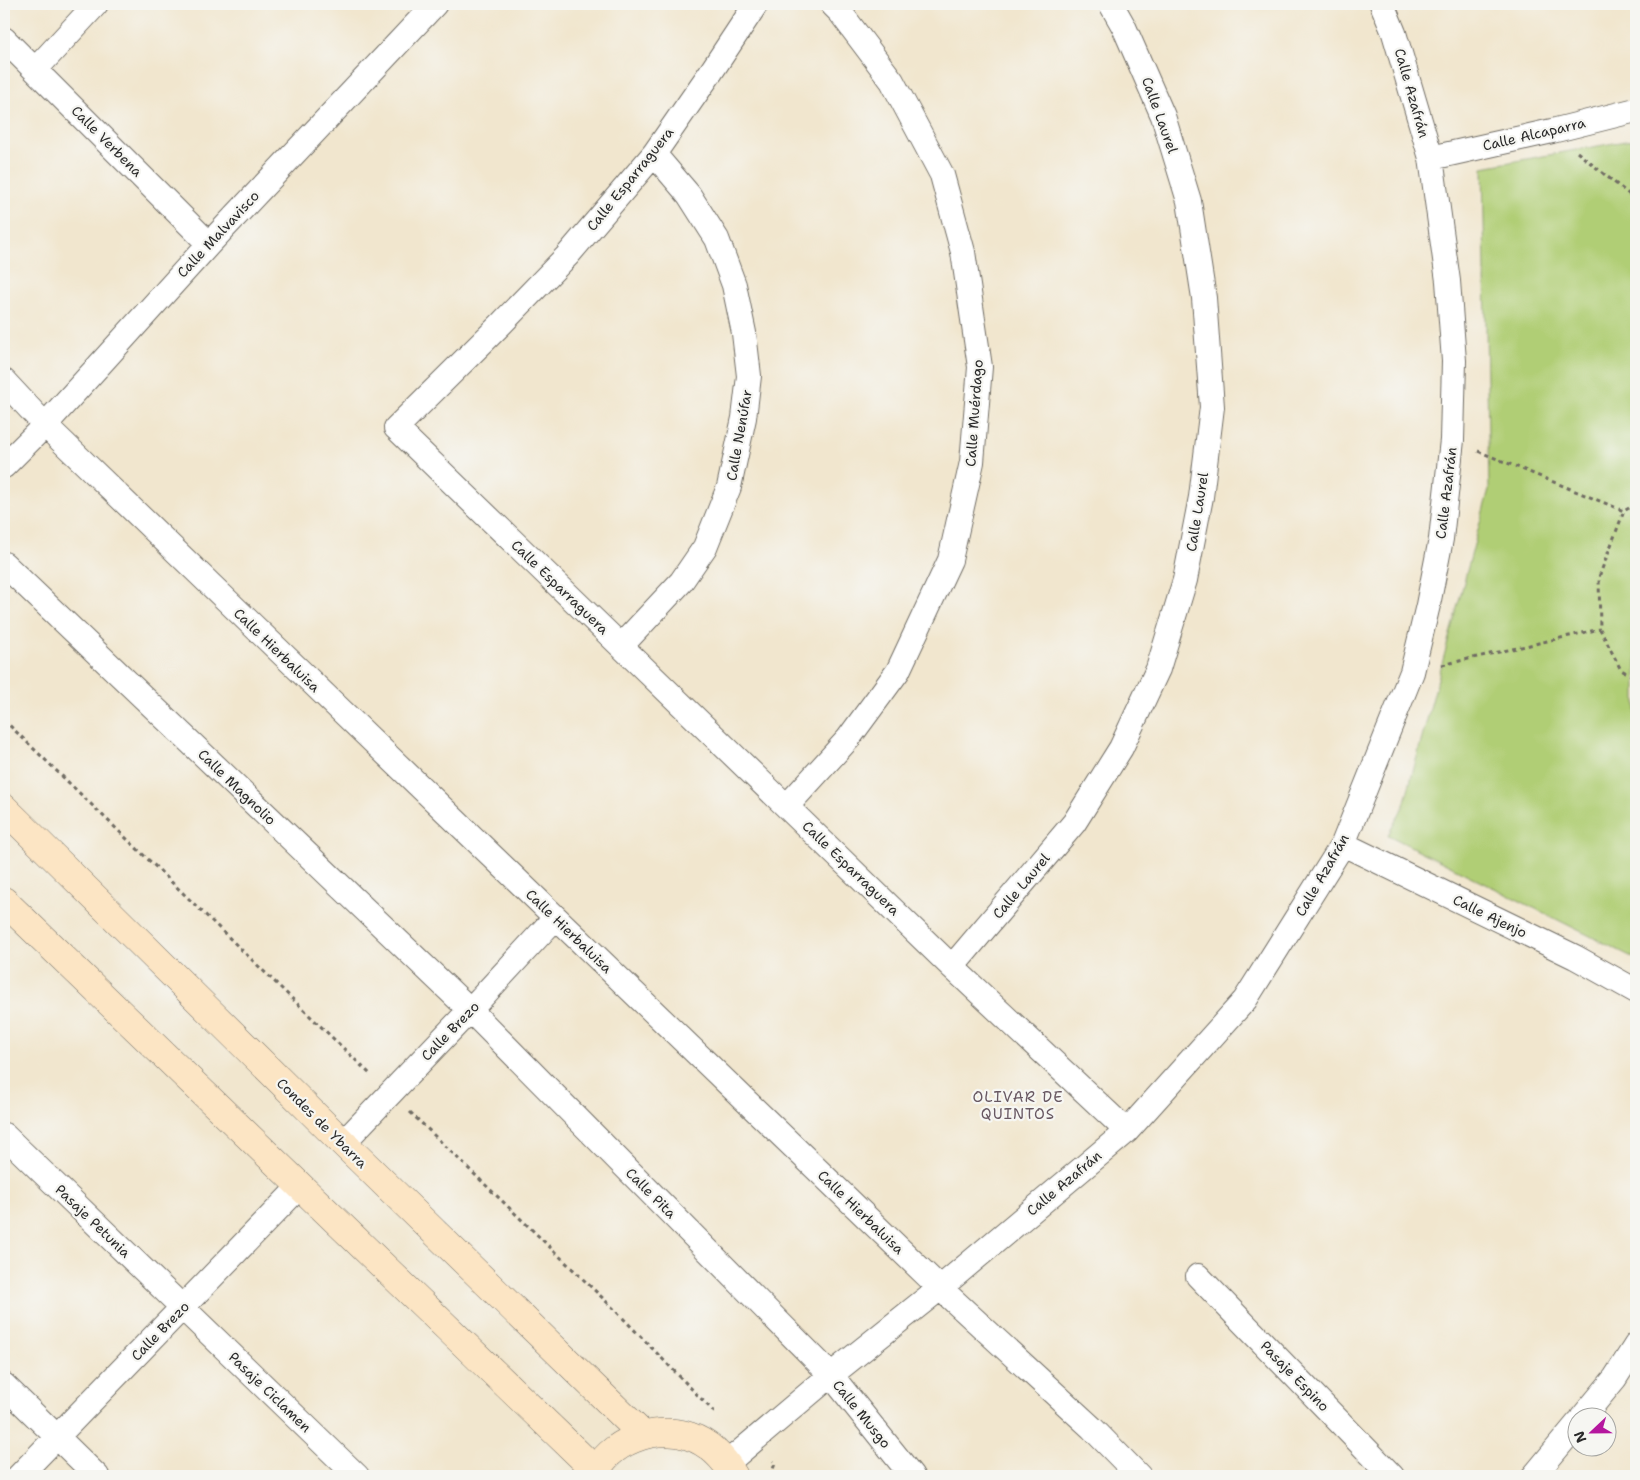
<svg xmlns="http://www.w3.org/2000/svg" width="1640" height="1480" font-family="'Shantell Sans',sans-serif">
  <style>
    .green { fill: #b0ce75; stroke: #6e7c50 }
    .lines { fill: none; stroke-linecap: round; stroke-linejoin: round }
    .minor-casing { stroke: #706c64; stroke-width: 26 }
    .secondary-casing { stroke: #706c64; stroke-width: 29 }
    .path { stroke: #706c64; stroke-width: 3; stroke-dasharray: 4 4; stroke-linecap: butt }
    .minor { stroke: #fff; stroke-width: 24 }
    .secondary { stroke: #fce5c4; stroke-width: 28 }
    .labels { text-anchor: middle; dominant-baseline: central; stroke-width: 4.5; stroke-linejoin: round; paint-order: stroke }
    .street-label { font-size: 14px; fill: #2b2b2b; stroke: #f6f6f2 }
    .neighbourhood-label { font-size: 15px; letter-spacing: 1px; fill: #685862; stroke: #f6f6f2 }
  </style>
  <rect width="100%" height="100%" fill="#f6f6f2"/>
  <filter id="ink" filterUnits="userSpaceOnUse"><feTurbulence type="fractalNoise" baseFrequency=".02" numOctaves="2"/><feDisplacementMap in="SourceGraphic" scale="10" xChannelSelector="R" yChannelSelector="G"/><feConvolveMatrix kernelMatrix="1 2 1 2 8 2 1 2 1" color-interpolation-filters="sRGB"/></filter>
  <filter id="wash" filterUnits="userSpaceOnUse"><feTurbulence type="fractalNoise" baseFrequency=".0096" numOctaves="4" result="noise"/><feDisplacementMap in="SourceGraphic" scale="20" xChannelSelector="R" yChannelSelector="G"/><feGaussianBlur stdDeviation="1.12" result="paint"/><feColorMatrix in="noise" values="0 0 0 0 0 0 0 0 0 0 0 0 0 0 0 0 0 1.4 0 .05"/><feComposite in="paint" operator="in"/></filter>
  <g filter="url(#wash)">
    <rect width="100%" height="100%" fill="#f1e6ce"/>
    <path class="green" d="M 1636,139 L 1636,959 L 1388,835 L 1404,805 L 1489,489 L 1483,167 Z"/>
  </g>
  <g filter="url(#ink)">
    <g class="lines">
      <g class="minor-casing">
        <path id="minor" d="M 756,4 L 711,72 L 654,154 L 567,256 L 501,324 L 396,428 L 952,967 L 1127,1131
          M 4,39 L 209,244
          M 35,70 L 96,4
          M 1431,158 L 1552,131 L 1636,110
          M 4,381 L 45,425 L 940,1288 L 1092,1428 L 1139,1476
          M 4,466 L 45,425 L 209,244 L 435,4
          M 4,564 L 470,1010 L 831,1375 L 912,1476
          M 621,646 L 681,582 L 705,547 L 729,487 L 744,418 L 749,376 L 744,333 L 734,285 L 717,239 L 689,195 L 654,154
          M 787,806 L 848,739 L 898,671 L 950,560 L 972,462 L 980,367 L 963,252 L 942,175 L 892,81 L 840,12 L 832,4
          M 1343,844 L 1575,957 L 1636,991
          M 952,967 L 1074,823 L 1121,748 L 1158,669 L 1185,580 L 1201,497 L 1212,407 L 1204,298 L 1189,201 L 1163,116 L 1124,27 L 1111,4
          M 4,1135 L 357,1476
          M 343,1143 L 470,1010 L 555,918
          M 1198,1276 L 1392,1476
          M 4,1385 L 97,1476
          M 1582,1418 L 1615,1378 L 1636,1345
          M 727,1463 L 831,1375 L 940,1288 L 1127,1131 L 1245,1000 L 1343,844 L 1412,672 L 1428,605 L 1441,539 L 1452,440 L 1454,361 L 1448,281 L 1431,158 L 1394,33 L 1382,4
          M 19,1476 L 300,1186
          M 1534,1476 L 1578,1423"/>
      </g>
      <g class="secondary-casing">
        <path id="secondary" d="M 4,808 L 343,1143 L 643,1435
          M 4,901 L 596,1471
          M 594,1476 C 608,1441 655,1425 689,1436 C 709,1443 724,1458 734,1476"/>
      </g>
      <path class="path" d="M 1577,152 L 1636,200
        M 1478,451 L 1624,511
        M 1636,504 L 1624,511 L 1599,577 L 1600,629 L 1621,670 L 1636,678
        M 1442,665 L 1600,629
        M 4,720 L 371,1075
        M 410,1112 L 614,1309 L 717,1415
        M 771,1476 L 775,1463 L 773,1461"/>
      <use href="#minor" class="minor"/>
      <use href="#secondary" class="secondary"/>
    </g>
  </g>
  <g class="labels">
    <g class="street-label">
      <text transform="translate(1412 93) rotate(74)">Calle Azafrán</text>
      <text transform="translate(1160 115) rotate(70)">Calle Laurel</text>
      <text transform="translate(1534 134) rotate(-13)">Calle Alcaparra</text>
      <text transform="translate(107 141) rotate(45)">Calle Verbena</text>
      <text transform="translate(630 179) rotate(-51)">Calle Esparraguera</text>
      <text transform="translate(218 234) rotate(-47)">Calle Malvavisco</text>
      <text transform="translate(974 413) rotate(-86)">Calle Muérdago</text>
      <text transform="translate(739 435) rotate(-80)">Calle Nenúfar</text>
      <text transform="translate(1446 493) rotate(-83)">Calle Azafrán</text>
      <text transform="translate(1197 512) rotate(-81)">Calle Laurel</text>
      <text transform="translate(560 587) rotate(44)">Calle Esparraguera</text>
      <text transform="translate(277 650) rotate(44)">Calle Hierbaluisa</text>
      <text transform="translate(237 787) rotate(44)">Calle Magnolio</text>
      <text transform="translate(851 868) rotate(44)">Calle Esparraguera</text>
      <text transform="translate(1322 875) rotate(-60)">Calle Azafrán</text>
      <text transform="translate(1021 886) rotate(-50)">Calle Laurel</text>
      <text transform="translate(1490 916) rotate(26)">Calle Ajenjo</text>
      <text transform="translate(569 931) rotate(44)">Calle Hierbaluisa</text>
      <text transform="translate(450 1031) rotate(-46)">Calle Brezo</text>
      <text transform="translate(322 1123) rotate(45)">Condes de Ybarra</text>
      <text transform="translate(1064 1183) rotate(-40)">Calle Azafrán</text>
      <text transform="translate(651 1193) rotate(45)">Calle Pita</text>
      <text transform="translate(861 1212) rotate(44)">Calle Hierbaluisa</text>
      <text transform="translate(93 1221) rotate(44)">Pasaje Petunia</text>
      <text transform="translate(160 1331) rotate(-46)">Calle Brezo</text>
      <text transform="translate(1295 1376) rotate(46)">Pasaje Espino</text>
      <text transform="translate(270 1392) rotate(44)">Pasaje Ciclamen</text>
      <text transform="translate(862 1414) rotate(51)">Calle Musgo</text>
    </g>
    <g class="neighbourhood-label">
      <text x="1018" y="1097">OLIVAR DE<tspan x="1018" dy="17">QUINTOS</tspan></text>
    </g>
  </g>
  <rect width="1640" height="1480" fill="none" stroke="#f6f6f2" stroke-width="20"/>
  <g transform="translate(1592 1432) rotate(248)"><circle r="24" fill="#f6f6f2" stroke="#a5a5a2"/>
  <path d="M0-4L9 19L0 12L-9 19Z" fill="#b5179e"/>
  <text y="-8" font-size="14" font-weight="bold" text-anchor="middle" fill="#2b2b2b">N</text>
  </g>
</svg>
